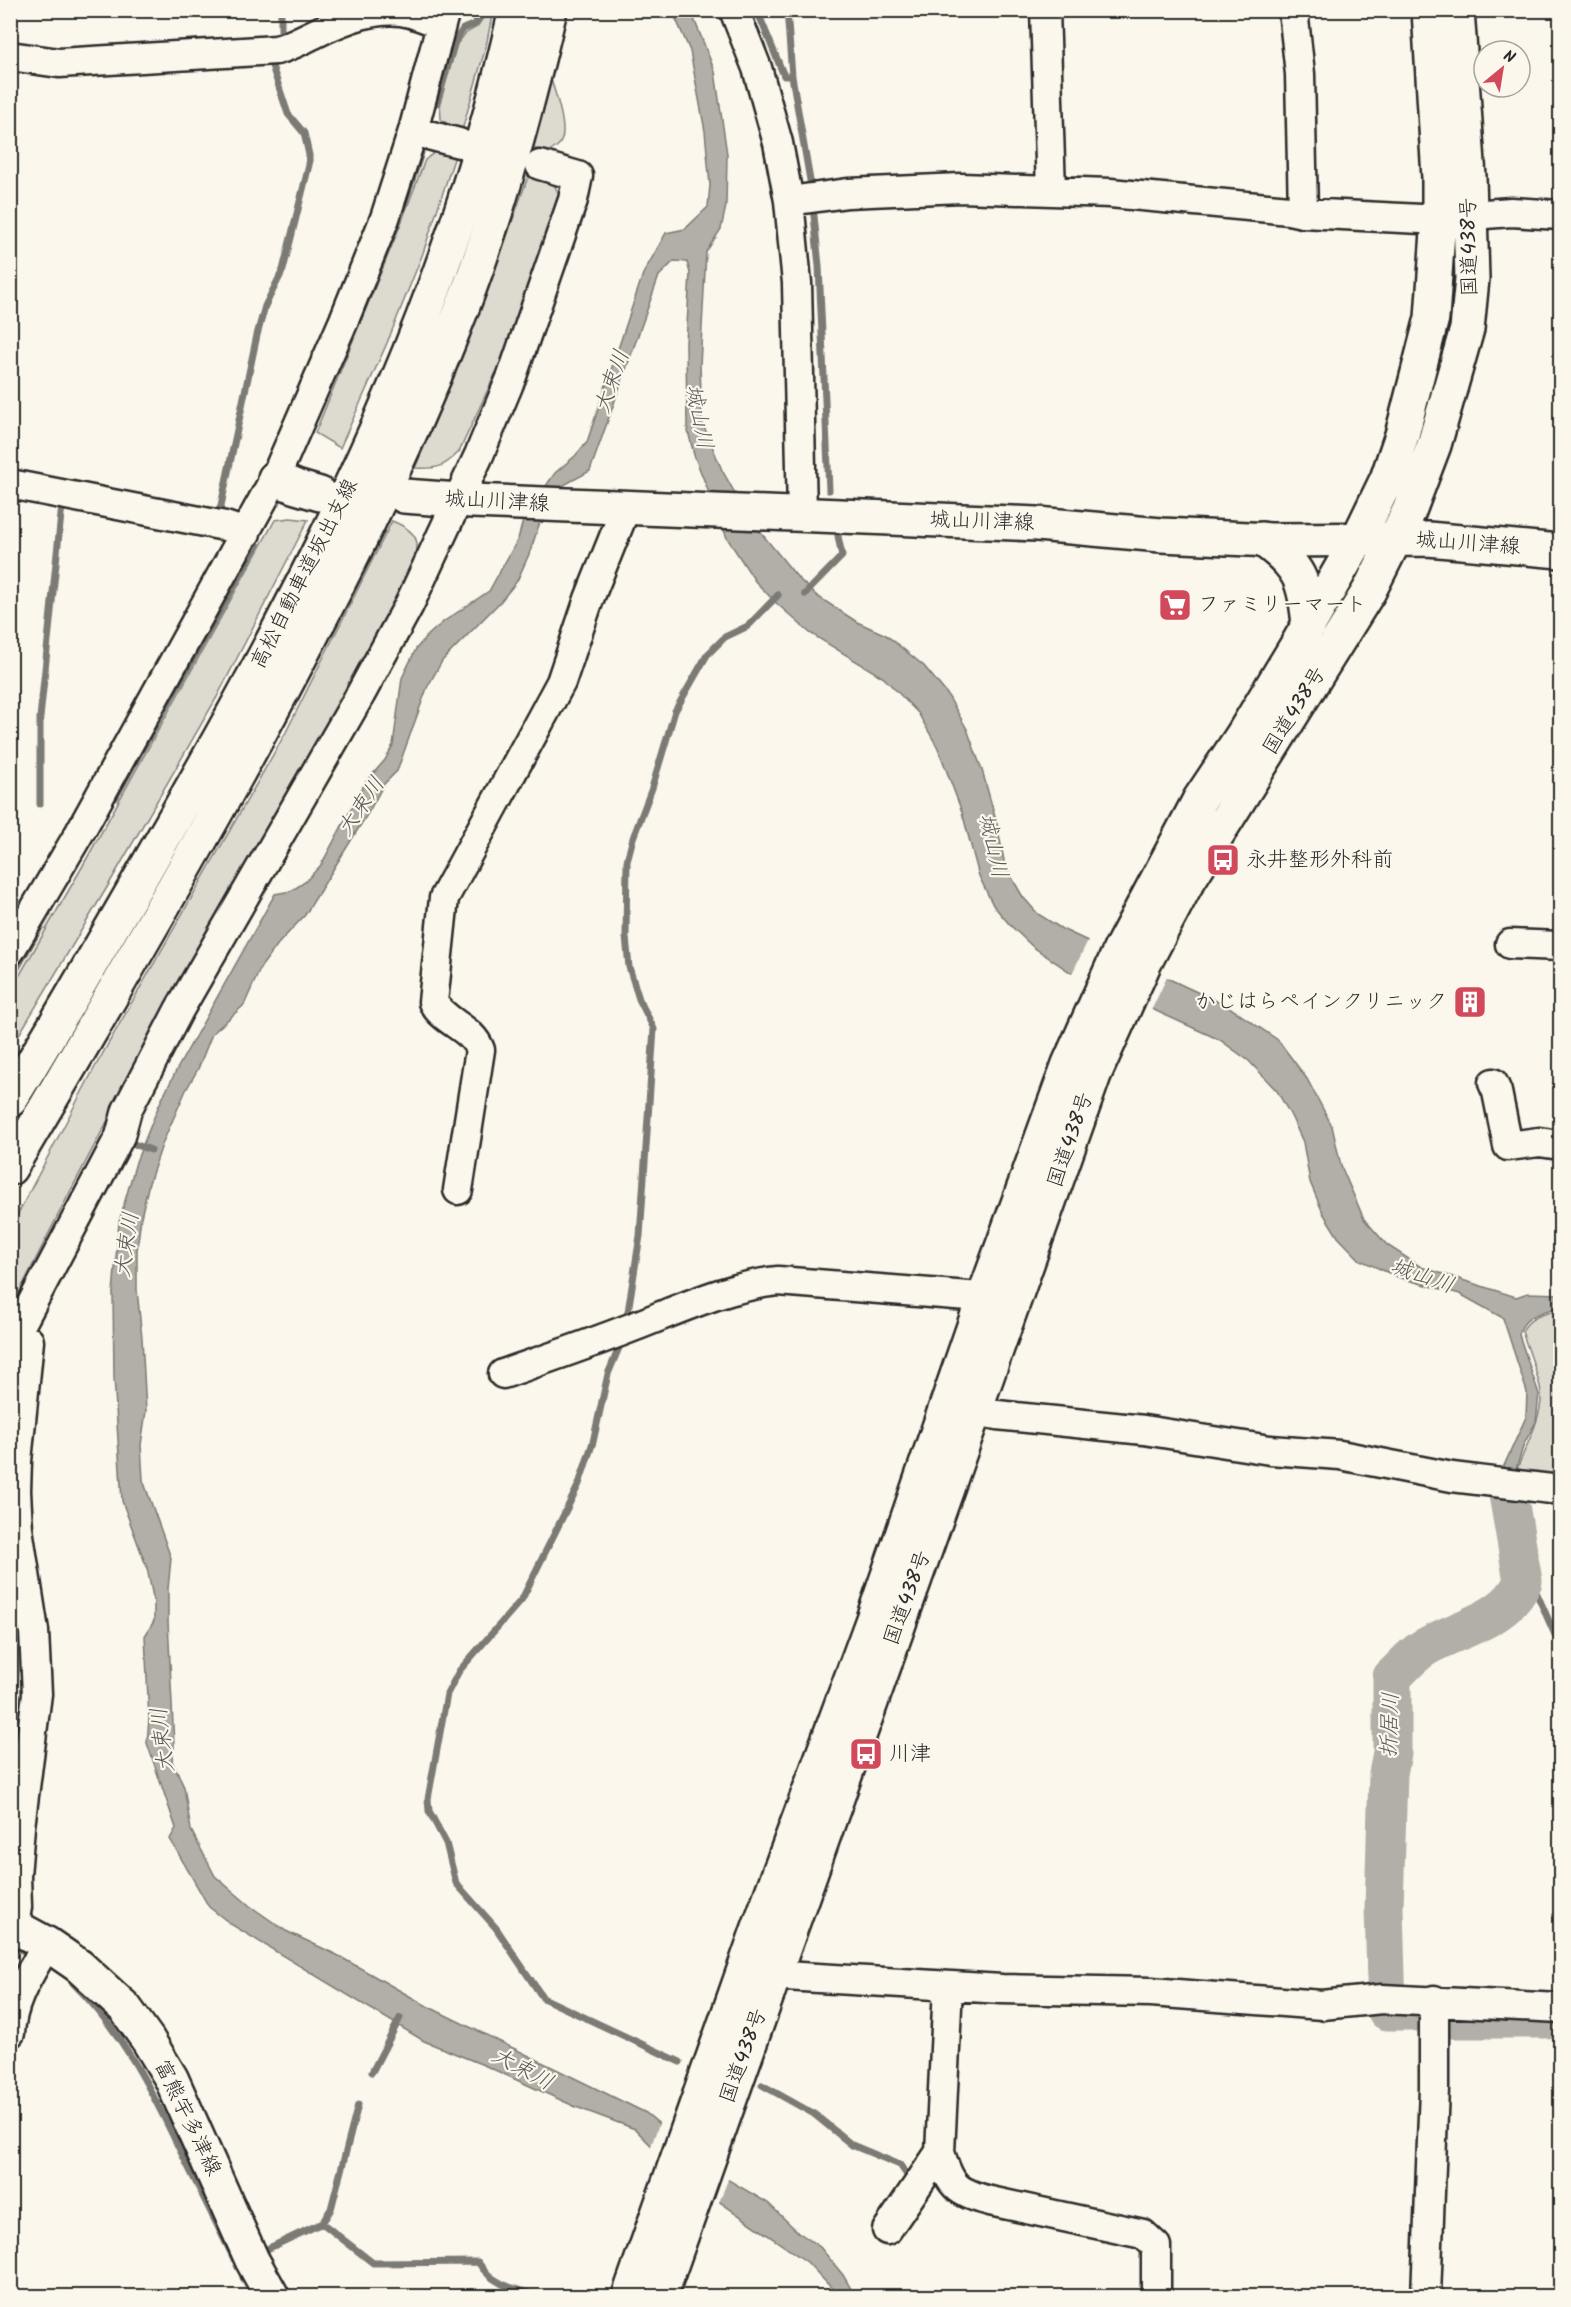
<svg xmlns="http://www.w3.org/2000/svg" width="1571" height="2307" font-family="Kalam,'Klee One',sans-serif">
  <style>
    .green { fill: #dddad0; stroke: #84827e; stroke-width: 1.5 }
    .water { fill: #b1afa7; stroke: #7b7a75; stroke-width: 1.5 }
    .pier { fill: #fbf7ec }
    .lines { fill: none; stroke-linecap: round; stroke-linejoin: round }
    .stream { stroke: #7b7a75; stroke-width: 7 }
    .river { stroke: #b1afa7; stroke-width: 39 }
    .minor-casing { stroke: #2b2b2b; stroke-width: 33 }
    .major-casing { stroke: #2b2b2b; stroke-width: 38 }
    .highway-casing { stroke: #2b2b2b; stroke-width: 38 }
    .minor { stroke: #fbf7ec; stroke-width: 28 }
    .major { stroke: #fbf7ec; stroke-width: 33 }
    .highway { stroke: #fbf7ec; stroke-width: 33 }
    .labels { text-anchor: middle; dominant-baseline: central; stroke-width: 4.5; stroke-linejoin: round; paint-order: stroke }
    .street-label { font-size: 21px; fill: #2b2b2b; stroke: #fbf7ec }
    .poi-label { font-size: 21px; fill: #2b2b2b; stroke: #fbf7ec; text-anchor: start }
    .water-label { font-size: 22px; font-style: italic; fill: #5a5956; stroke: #fbf7ec }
  </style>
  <rect width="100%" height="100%" fill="#fbf7ec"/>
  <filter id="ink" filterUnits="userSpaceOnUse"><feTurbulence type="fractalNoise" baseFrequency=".0167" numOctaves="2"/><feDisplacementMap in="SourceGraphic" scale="12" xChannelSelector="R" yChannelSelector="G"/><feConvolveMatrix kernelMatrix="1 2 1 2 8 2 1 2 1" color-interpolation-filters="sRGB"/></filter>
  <g filter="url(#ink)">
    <path class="green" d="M 488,11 L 493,11 L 486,46 L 461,134 L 441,119 L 440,102 L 457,44 L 466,33 L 477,27 Z
      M 548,70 C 553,87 567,123 562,139 C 560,146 554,149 548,152 L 528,147 Z
      M 450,151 L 456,153 L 423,253 L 387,343 L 340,448 L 315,433 L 400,226 L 425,160 L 435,152 Z
      M 529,174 L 553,183 L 561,198 L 503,357 L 459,452 C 443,468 437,469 415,468 C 457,371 494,274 529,174 Z
      M 290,518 L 308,520 L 217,697 L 109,884 L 11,1048 L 11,990 L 81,869 L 275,520 Z
      M 392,521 C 423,533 421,547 409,574 C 404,586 400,598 395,610 C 265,839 130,1066 14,1303 L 11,1303 L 11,1227 L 95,1067 L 286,732 Z
      M 1560,1310 L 1560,1483 L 1516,1472 C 1524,1449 1543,1417 1541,1393 C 1540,1379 1527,1347 1522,1331 C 1530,1316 1544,1314 1560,1310 Z"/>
    <path class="water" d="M 669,11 L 691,11 L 715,72 L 727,154 L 726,206 L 721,229 L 706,252 L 700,365 L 702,422 L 722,470 L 749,518 L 798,578 L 817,596 L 857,622 L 886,635 L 924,666 L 947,694 L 967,729 L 982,770 L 997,824 L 1005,866 L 1023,897 L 1038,914 L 1062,929 L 1229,1007 L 1278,1040 L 1307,1079 L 1332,1126 L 1341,1166 L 1364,1219 L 1387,1245 L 1421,1267 L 1516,1297 L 1528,1293 L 1560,1294 L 1560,1307 C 1544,1312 1522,1315 1519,1335 L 1539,1394 L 1536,1422 L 1524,1444 L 1515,1472 L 1521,1544 L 1511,1542 L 1503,1493 L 1503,1468 L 1526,1417 L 1527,1392 L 1503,1318 L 1460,1294 L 1400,1278 L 1360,1260 L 1338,1237 L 1323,1213 L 1310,1182 L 1303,1142 L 1291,1116 L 1277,1091 L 1249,1061 L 1220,1040 L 1070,972 L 1033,947 L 1010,925 L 993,905 L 979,876 L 962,812 L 938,748 L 918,713 L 884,678 L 810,633 L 774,601 L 755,581 L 727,538 L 694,455 L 687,427 L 686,343 L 690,273 L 687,262 L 674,261 L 659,276 L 590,471 L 562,486 L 541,519 L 530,552 L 517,581 L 501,601 L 442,661 L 427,688 L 397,771 L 384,784 L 368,813 L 305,915 L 278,944 L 261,967 L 244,1005 L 212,1034 L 198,1069 L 186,1090 L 163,1142 L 149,1183 L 141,1217 L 137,1251 L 137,1290 L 142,1338 L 146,1411 L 141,1445 L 143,1480 L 171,1558 L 168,1589 L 168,1621 L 174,1746 L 172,1761 L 184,1787 L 191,1830 L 215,1876 L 250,1906 L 286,1931 L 337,1955 L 427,2006 L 646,2113 L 725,2178 L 768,2203 L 798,2232 L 820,2247 L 843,2275 L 855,2296 L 839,2296 L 807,2262 L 679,2174 L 635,2129 L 576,2107 L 486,2066 L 424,2041 L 232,1925 L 209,1907 L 170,1839 L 176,1828 L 147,1743 L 149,1719 L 145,1636 L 154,1621 L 154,1602 L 147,1568 L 122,1501 L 114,1377 L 113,1293 L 119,1222 L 136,1162 L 159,1105 L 177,1069 L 275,894 L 291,891 L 305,882 L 321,865 L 365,783 L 385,760 L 393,745 L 402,678 L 416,649 L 426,637 L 443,622 L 489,591 L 518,539 L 524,517 L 555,473 L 575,456 L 587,442 L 643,274 L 666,233 L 685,229 L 708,207 L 710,185 L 705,131 L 690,51 L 675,17 Z"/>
    <path class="pier" d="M 1089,938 L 1168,975 L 1150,1013 L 1071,976 Z
      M 660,2121 L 729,2177 L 718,2205 L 677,2176 L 650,2149 Z"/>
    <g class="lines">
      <path class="stream" d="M 757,10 L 784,76 L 792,76 L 812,192
        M 787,10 L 792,76
        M 281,41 L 281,10
        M 437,103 L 455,41 L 463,29 L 475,24 L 483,10
        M 813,206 L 819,266 L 829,490
        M 402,210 L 421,153
        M 219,515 L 257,335 L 265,306 L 283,270 L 309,165 L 309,155 L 304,133 L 288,114 L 270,60
        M 805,594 L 842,556 L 838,536
        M 115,798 L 257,544
        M 40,804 L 40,718 L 62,505
        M 10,980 L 48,914
        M 128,1142 L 151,1150
        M 627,1318 L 640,1236 L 654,1029 L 639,999 L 629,967 L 626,937 L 627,861 L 633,838 L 652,788 L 675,711 L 707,655 L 725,637 L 748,626 L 778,595
        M 621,1343 L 608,1374 L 593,1442 L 579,1484 L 522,1599 L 459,1671 L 447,1694 L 428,1799 L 429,1811 L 446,1843 L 456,1883 L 496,1928 L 543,1998 L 680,2062
        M 1523,1581 L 1537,1594 L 1560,1646
        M 10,1944 L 32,1955
        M 73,1983 C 120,2029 149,2085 177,2144 C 196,2182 215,2221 234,2259
        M 372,2072 L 400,2018
        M 762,2085 L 814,2114 L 852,2145 L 900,2165 L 907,2175
        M 322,2223 L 373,2263 L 478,2262 C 492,2285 514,2289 538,2296
        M 265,2250 L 322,2223 L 331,2209 L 358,2105
        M 243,2277 L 253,2296"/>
      <path class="river" d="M 1508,1494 L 1523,1581 C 1508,1620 1457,1628 1424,1648 C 1412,1655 1402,1668 1392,1677 L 1392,1753 L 1388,1774 L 1384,1908 L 1387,2011 L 1415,2011 L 1443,2019 L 1548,2019"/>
      <g class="minor-casing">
        <path id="minor" d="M 734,10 L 757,68 L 778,143 L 789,201 L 797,283 L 802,515
          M 1045,10 L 1051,191
          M 1293,10 L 1300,74 L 1303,213
          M 10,56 L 59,63 L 276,50 C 289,47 301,40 314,34 C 342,20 379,4 411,13 C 421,16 432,21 441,24
          M 413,131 L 459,143
          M 789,201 L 848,193 L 961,188 L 1110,193 L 1289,210 L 1303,213 L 1421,219 L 1511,212 L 1560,215
          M 10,484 L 225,526 L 246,533
          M 1510,944 L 1560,946
          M 10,951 L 80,832 L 275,478 L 344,320 L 385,218 L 413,131 L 445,10
          M 1493,1083 L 1497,1092 L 1508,1146 L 1539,1142 L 1560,1145
          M 458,1190 L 480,1050 C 472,1027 444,1023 433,1002 L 444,898 L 561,682 L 589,599 L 626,507
          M 10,1334 L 29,1341 L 17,1461 L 16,1491 L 18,1529 L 34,1631 L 37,1694 L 20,1827 L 16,1876 L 17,1907 L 14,1925
          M 10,1345 L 120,1136 L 127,1110 L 179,1010 L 359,697 L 409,605 L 479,455 L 512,376 L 573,200 L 578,176 L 540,165
          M 503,1374 C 546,1359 590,1344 633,1327 C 680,1309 728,1286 778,1281 L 1006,1299
          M 952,1408 L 997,1415 L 1144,1430 L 1270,1450 L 1340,1455 L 1452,1477 L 1560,1490
          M 751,1974 L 1002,1989 L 1151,1992 L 1322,2005 L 1382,1999 L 1560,2008
          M 948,1986 L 940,2152 C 950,2186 956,2192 990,2201 L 1143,2234 L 1156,2246 L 1156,2296
          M 10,2033 C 12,1998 31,1973 47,1944
          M 887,2230 L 940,2152
          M 1426,2296 L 1434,2088 L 1434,2000"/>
      </g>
      <g class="major-casing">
        <path id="major" d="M 275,478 L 296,487 L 320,494
          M 404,496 L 472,501 L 1037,524 L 1161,535 L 1271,540 L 1428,539 L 1560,551
          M 10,1924 L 47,1944 L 79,1966 L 125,2008 L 148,2040 L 171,2078 L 252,2260 L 272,2296"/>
      </g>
      <g class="highway-casing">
        <path id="highway" d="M 1262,539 C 1300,566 1305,581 1309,625
          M 10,1100 C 61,1017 109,933 157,849 C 267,658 373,463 446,255 C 475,175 497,93 516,10
          M 10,1168 C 99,1018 187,868 270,714 C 337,589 401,463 453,331 C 495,227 524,120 550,10
          M 629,2296 L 758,1930 L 873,1619 L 984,1297 L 1069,1064 L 1120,950 L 1200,799 L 1242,736 L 1300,640 L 1358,539 L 1387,479 L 1402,435 L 1432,318 L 1439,217 L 1439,178 L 1429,10
          M 660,2296 L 1094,1075 L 1145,962 L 1185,886 L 1369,591 L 1409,511 L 1434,445 L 1467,329 L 1472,279 L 1469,177 L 1457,10"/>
      </g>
      <use href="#minor" class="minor"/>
      <use href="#major" class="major"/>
      <use href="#highway" class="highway"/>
    </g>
  </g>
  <defs>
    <g id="supermarket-square" transform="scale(1.725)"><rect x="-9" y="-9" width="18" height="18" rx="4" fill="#d1495b" stroke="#fbf7ec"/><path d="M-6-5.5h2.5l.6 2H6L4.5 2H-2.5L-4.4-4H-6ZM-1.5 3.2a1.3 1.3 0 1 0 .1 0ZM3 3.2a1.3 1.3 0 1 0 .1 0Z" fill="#fff"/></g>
    <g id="bus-square" transform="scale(1.725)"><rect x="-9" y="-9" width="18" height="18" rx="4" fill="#d1495b" stroke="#fbf7ec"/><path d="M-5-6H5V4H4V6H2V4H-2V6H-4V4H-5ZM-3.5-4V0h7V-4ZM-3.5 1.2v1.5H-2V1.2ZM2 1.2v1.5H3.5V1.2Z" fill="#fff"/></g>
    <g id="building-square" transform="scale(1.725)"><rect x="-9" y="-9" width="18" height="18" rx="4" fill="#d1495b" stroke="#fbf7ec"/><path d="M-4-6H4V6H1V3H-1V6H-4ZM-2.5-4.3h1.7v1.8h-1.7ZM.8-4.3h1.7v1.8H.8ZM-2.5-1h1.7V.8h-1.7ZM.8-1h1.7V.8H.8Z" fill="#fff"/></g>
  </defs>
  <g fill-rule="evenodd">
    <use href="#supermarket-square" x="1175" y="605"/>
    <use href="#bus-square" x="1223" y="860"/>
    <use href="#building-square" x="1470" y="1002"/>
    <use href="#bus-square" x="866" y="1754"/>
  </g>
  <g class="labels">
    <g class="street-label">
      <text transform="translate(1470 247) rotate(-91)">国道438号</text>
      <text transform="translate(497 502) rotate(3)">城山川津線</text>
      <text transform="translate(982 522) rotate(2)">城山川津線</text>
      <text transform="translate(1468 544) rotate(4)">城山川津線</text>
      <text transform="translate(305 574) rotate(-63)">高松自動車道坂出支線</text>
      <text transform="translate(1295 711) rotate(-58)">国道438号</text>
      <text transform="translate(1071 1140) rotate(-71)">国道438号</text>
      <text transform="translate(908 1598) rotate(-70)">国道438号</text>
      <text transform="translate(744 2056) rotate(-70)">国道438号</text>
      <text transform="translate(187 2118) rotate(64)">富熊宇多津線</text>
    </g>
    <g class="poi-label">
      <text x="1198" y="605">ファミリーマート</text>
      <text x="1246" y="860">永井整形外科前</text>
      <text x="1447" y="1002" text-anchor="end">かじはらペインクリニック</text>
      <text x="889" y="1754">川津</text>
    </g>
    <g class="water-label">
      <text transform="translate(613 382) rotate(-71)">大束川</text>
      <text transform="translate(698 417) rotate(79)">城山川</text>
      <text transform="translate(362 807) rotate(-56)">大束川</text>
      <text transform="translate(992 846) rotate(77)">城山川</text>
      <text transform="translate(128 1245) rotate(-82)">大束川</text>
      <text transform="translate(1422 1277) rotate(19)">城山川</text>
      <text transform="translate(1391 1725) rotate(-88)">折居川</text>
      <text transform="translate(164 1740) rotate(-97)">大束川</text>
      <text transform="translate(522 2070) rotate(28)">大束川</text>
    </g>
  </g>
  <rect width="1571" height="2307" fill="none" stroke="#fbf7ec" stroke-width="36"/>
  <rect x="18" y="18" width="1535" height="2271" fill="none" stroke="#2b2b2b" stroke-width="2" filter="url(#ink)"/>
  <g transform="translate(1502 69) rotate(30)"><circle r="28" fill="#fbf7ec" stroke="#a8a59f" stroke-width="1.5"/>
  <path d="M0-4.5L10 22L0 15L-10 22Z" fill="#d1495b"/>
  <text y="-9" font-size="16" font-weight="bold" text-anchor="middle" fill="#2b2b2b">N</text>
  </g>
</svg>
